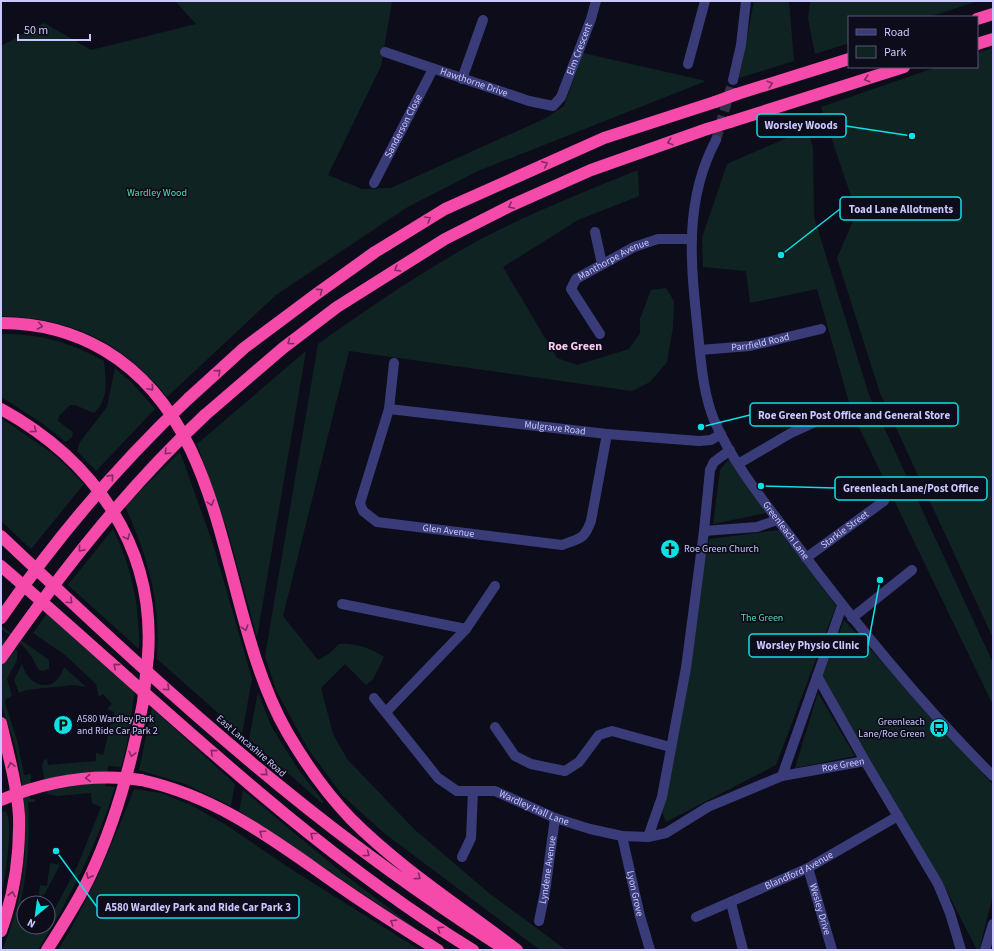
<svg xmlns="http://www.w3.org/2000/svg" width="994" height="951" font-family="'Source Sans 3',sans-serif">
  <style>
    .green { fill: #0f2422 }
    .lines { fill: none; stroke-linecap: round; stroke-linejoin: round }
    .minor-tunnel { stroke: #333248; stroke-width: 10; stroke-dasharray: 10 5; stroke-linecap: butt }
    .minor { stroke: #393c78; stroke-width: 10 }
    .highway { stroke: #f64aaa; stroke-width: 12 }
    .highway-bridge { stroke: #f64aaa; stroke-width: 12 }
    .oneway { stroke: #822b62 }
    .labels { text-anchor: middle; dominant-baseline: central; stroke-width: 3.5; stroke-linejoin: round; paint-order: stroke }
    .street-label { font-size: 10px; fill: #cac8fc; stroke: #0d0c1b }
    .park-label { font-size: 10px; fill: #5ad7ad; stroke: #0d0c1b }
    .poi-label { font-size: 10px; fill: #cac8fc; stroke: #0d0c1b; text-anchor: start }
    .quarter-label { font-size: 12px; font-weight: bold; fill: #fccaee; stroke: #0d0c1b }
    .leader { fill: none; stroke: #0ce1e5; stroke-width: 1.5 }
    .callout-dot { fill: #0ce1e5; stroke: #0d0c1b; stroke-width: 1.5 }
    .callout { fill: #0d0c1b; stroke: #0ce1e5; stroke-width: 1.5 }
    .callout-label { font-size: 11px; text-anchor: middle; font-weight: bold; fill: #cac8fc }
  </style>
  <rect width="100%" height="100%" fill="#0d0c1b"/>
  <path class="green" d="M 175,1 L 392,1 L 381,66 L 328,175 L 362,189 L 391,188 L 546,118 L 564,106 L 583,53 L 706,81 L 478,171 L 406,208 L 276,295 L 167,397 C 122,342 73,318 1,316 L 1,46 L 44,23 L 91,50 L 196,24 Z
    M 754,1 L 789,1 L 794,61 L 739,78 Z
    M 810,1 L 978,1 L 929,17 L 849,17 L 849,43 L 815,54 L 808,19 Z
    M 993,48 L 993,638 L 880,393 L 837,258 L 853,221 L 858,217 L 821,107 L 937,67 L 977,67 L 977,53 Z
    M 807,129 L 813,148 L 814,217 L 869,395 L 993,663 L 993,705 L 852,413 L 817,289 L 750,303 L 746,271 L 703,267 L 702,238 L 727,164 Z
    M 638,170 L 639,196 L 578,220 L 503,267 L 557,358 L 577,365 L 629,349 L 640,333 L 640,319 L 651,290 L 666,288 L 674,301 L 673,327 L 667,362 L 650,382 L 632,391 L 349,351 L 283,616 L 318,660 L 330,653 L 339,644 C 355,643 370,648 384,657 L 373,679 L 366,685 L 345,664 L 321,688 L 333,734 L 347,759 L 414,829 L 489,893 L 566,950 L 540,950 L 384,833 L 343,796 L 308,749 L 276,690 L 265,656 L 318,344 C 370,307 423,271 479,240 C 530,213 584,192 638,170 Z
    M 1,334 C 39,333 72,343 104,361 C 106,379 109,400 94,413 L 75,405 L 70,405 L 59,416 L 58,421 L 73,432 L 72,437 L 66,442 L 39,421 L 1,397 Z
    M 306,351 L 257,637 L 228,532 L 197,444 Z
    M 115,368 L 132,383 L 155,409 L 96,471 L 77,451 L 80,442 L 107,407 Z
    M 1,418 L 56,456 L 84,484 L 31,549 L 1,521 Z
    M 180,452 L 213,544 L 252,679 L 242,734 L 157,659 C 160,599 149,560 125,506 Z
    M 729,459 L 766,513 L 713,524 L 720,470 Z
    M 113,529 C 132,567 140,608 139,649 L 68,585 Z
    M 779,530 L 836,606 L 776,765 L 666,822 L 662,812 L 709,539 Z
    M 48,612 L 135,690 L 127,744 L 121,767 L 108,766 L 105,786 L 115,787 C 97,845 70,898 38,950 L 2,950 C 29,890 31,819 17,756 C 14,738 6,721 1,704 C 0,688 1,654 1,637 L 17,651 L 17,660 L 7,679 L 12,696 L 6,699 L 5,703 L 17,740 L 24,775 L 31,774 L 30,799 L 35,799 L 35,802 L 28,802 C 30,835 28,868 21,900 L 29,903 L 24,903 L 24,927 L 48,927 L 48,916 L 51,916 L 77,867 L 101,807 L 92,803 L 91,793 L 57,796 L 47,794 L 42,766 L 44,760 L 47,759 L 48,765 L 96,761 L 96,753 L 103,755 L 114,712 L 107,709 L 112,704 L 103,694 L 99,697 L 96,684 L 65,655 L 33,633 Z
    M 844,620 L 993,785 L 993,895 L 979,950 L 977,950 L 943,884 L 822,677 Z
    M 1,626 L 49,660 L 49,669 L 42,671 L 38,669 C 29,648 19,642 1,629 Z
    M 22,664 C 29,689 56,694 64,667 L 86,687 L 73,685 L 26,690 L 19,693 L 14,680 Z
    M 258,692 L 271,726 L 298,769 L 323,801 L 322,803 L 249,739 Z
    M 818,693 L 855,756 L 795,768 Z
    M 152,708 L 235,784 L 231,806 L 185,784 L 139,770 Z
    M 134,789 L 161,793 L 193,806 L 226,825 L 294,871 L 420,950 L 58,950 C 90,899 112,845 134,789 Z
    M 243,790 L 341,872 L 423,934 L 239,811 Z
    M 5,811 C 15,821 4,883 1,897 L 1,813 Z
    M 50,863 L 60,865 L 44,895 L 40,896 L 39,894 L 40,885 L 47,886 Z"/>
  <g class="lines">
    <path class="minor-tunnel" d="M 716,140 L 733,80"/>
    <g class="minor">
      <path id="s1" d="M 385,52 L 529,101 L 553,106 L 561,97 L 591,19 L 596,1"/>
      <path d="M 688,64 L 705,1"/>
      <path d="M 462,79 L 483,20"/>
      <path d="M 733,80 L 741,45 L 746,1"/>
      <path id="s2" d="M 716,140 C 683,202 691,266 698,333 C 701,362 703,393 714,420 C 734,466 767,505 796,544 C 857,626 921,704 993,776"/>
      <path id="s3" d="M 374,183 L 433,69"/>
      <path d="M 595,232 L 602,264"/>
      <path id="s4" d="M 600,334 L 571,289 L 576,279 L 634,247 L 658,239 L 692,239"/>
      <path id="s5" d="M 700,350 L 750,346 L 821,329"/>
      <path id="s6" d="M 394,363 L 389,409 L 360,503 L 363,511 L 377,522 L 562,545 C 580,538 584,540 591,521 L 607,434"/>
      <path id="s7" d="M 389,409 L 607,434 L 699,441 L 711,440 L 721,434"/>
      <path d="M 738,464 L 791,433 L 844,409"/>
      <path d="M 704,531 L 757,527 L 777,520"/>
      <path id="s8" d="M 806,558 L 884,501"/>
      <path d="M 342,604 L 466,629"/>
      <path d="M 852,618 L 912,570"/>
      <path d="M 817,676 L 865,761"/>
      <path id="s9" d="M 374,698 L 438,778 L 457,791 L 495,791 L 555,818 L 590,829 L 622,836 L 648,837 L 666,833 L 708,807 L 782,776 L 865,761 L 938,884 L 950,913 L 961,950"/>
      <path d="M 386,712 L 466,629 L 495,586"/>
      <path d="M 495,727 L 515,756 L 531,764 L 565,771 L 579,762 L 599,735 L 612,731 L 670,747"/>
      <path d="M 782,776 L 842,606"/>
      <path id="s10" d="M 622,836 L 640,916 L 650,950"/>
      <path d="M 648,837 L 662,797 L 686,668 L 704,531 L 710,470 L 714,462 L 730,450"/>
      <path d="M 462,857 L 471,838 L 473,791"/>
      <path id="s11" d="M 808,868 L 832,950"/>
      <path d="M 731,903 L 743,950"/>
      <path id="s12" d="M 696,917 L 808,868 L 898,816"/>
      <path id="s13" d="M 539,921 L 545,892 L 555,818"/>
      <path d="M 985,950 L 993,924"/>
    </g>
    <path class="highway" d="M 977,19 L 993,14
      M 977,44 L 993,39
      M 737,94 L 849,59
      M 730,122 L 904,67
      M 1,323 C 37,323 73,332 104,350 C 234,427 218,612 287,732 C 305,763 326,793 351,819 C 401,869 461,907 517,950
      M 189,398 L 244,348 L 315,295 L 375,252 L 445,209 L 604,138 L 715,102
      M 1,409 C 94,460 156,547 148,656
      M 205,415 L 283,348 L 337,307 L 445,239 L 510,206 L 591,170 L 707,129
      M 1,536 C 92,622 184,708 281,787 C 352,845 427,899 503,948
      M 1,566 C 153,697 302,845 473,950
      M 1,723 C 8,753 17,785 19,816 C 20,855 14,895 1,931
      M 141,780 C 219,797 275,841 338,885 C 371,908 404,929 438,950
      M 47,950 C 62,926 78,902 90,876 C 116,821 132,762 143,702"/>
    <path class="highway-bridge" d="M 715,102 L 737,94
      M 707,129 L 730,122
      M 1,618 C 56,538 118,465 189,398
      M 1,658 C 62,571 127,488 205,415
      M 143,702 L 148,656
      M 1,800 C 47,781 92,773 141,780"/>
  </g>
  <defs><path id="oneway-chevron" d="M-2-3.5L2.5 0L-2 3.5" fill="none" stroke-width="1.6" stroke-linecap="round" stroke-linejoin="round"/></defs>
  <g class="oneway">
    <use href="#oneway-chevron" transform="translate(867 79) rotate(163)"/>
    <use href="#oneway-chevron" transform="translate(770 84) rotate(-17)"/>
    <use href="#oneway-chevron" transform="translate(670 142) rotate(161)"/>
    <use href="#oneway-chevron" transform="translate(545 164) rotate(-24)"/>
    <use href="#oneway-chevron" transform="translate(511 206) rotate(155)"/>
    <use href="#oneway-chevron" transform="translate(428 219) rotate(-31)"/>
    <use href="#oneway-chevron" transform="translate(397 269) rotate(148)"/>
    <use href="#oneway-chevron" transform="translate(320 291) rotate(-36)"/>
    <use href="#oneway-chevron" transform="translate(40 326) rotate(11)"/>
    <use href="#oneway-chevron" transform="translate(290 342) rotate(143)"/>
    <use href="#oneway-chevron" transform="translate(218 372) rotate(-42)"/>
    <use href="#oneway-chevron" transform="translate(151 388) rotate(49)"/>
    <use href="#oneway-chevron" transform="translate(34 430) rotate(36)"/>
    <use href="#oneway-chevron" transform="translate(167 452) rotate(135)"/>
    <use href="#oneway-chevron" transform="translate(111 477) rotate(-48)"/>
    <use href="#oneway-chevron" transform="translate(211 503) rotate(73)"/>
    <use href="#oneway-chevron" transform="translate(127 537) rotate(65)"/>
    <use href="#oneway-chevron" transform="translate(81 549) rotate(130)"/>
    <use href="#oneway-chevron" transform="translate(70 601) rotate(43)"/>
    <use href="#oneway-chevron" transform="translate(245 628) rotate(74)"/>
    <use href="#oneway-chevron" transform="translate(116 666) rotate(-139)"/>
    <use href="#oneway-chevron" transform="translate(167 688) rotate(43)"/>
    <use href="#oneway-chevron" transform="translate(213 752) rotate(-139)"/>
    <use href="#oneway-chevron" transform="translate(132 754) rotate(104)"/>
    <use href="#oneway-chevron" transform="translate(11 765) rotate(-103)"/>
    <use href="#oneway-chevron" transform="translate(265 773) rotate(40)"/>
    <use href="#oneway-chevron" transform="translate(88 778) rotate(177)"/>
    <use href="#oneway-chevron" transform="translate(262 833) rotate(-146)"/>
    <use href="#oneway-chevron" transform="translate(313 835) rotate(-142)"/>
    <use href="#oneway-chevron" transform="translate(367 854) rotate(37)"/>
    <use href="#oneway-chevron" transform="translate(89 876) rotate(116)"/>
    <use href="#oneway-chevron" transform="translate(418 877) rotate(37)"/>
    <use href="#oneway-chevron" transform="translate(12 894) rotate(-79)"/>
    <use href="#oneway-chevron" transform="translate(393 922) rotate(-148)"/>
    <use href="#oneway-chevron" transform="translate(440 929) rotate(-146)"/>
  </g>
  <defs>
    <g id="church-disc" transform="scale(1)"><circle r="9.5" fill="#0ce1e5" stroke="#0d0c1b"/><path d="M-1.2-6h2.4v3.5h3.3v2.4h-3.3V6h-2.4V-.1h-3.3v-2.4h3.3Z" fill="#111"/></g>
    <g id="parking-disc" transform="scale(1)"><circle r="9.5" fill="#0ce1e5" stroke="#0d0c1b"/><path d="M-3.5-5.5H1a3.5 3.5 0 0 1 0 7H-1V5.5H-3.5ZM-1-3.4V-.6H.8a1.4 1.4 0 0 0 0-2.8Z" fill="#111"/></g>
    <g id="bus-disc" transform="scale(1)"><circle r="9.5" fill="#0ce1e5" stroke="#0d0c1b"/><path d="M-5-6H5V4H4V6H2V4H-2V6H-4V4H-5ZM-3.5-4V0h7V-4ZM-3.5 1.2v1.5H-2V1.2ZM2 1.2v1.5H3.5V1.2Z" fill="#111"/></g>
  </defs>
  <g fill-rule="evenodd">
    <use href="#church-disc" x="670" y="549"/>
    <use href="#parking-disc" x="63" y="725"/>
    <use href="#bus-disc" x="939" y="728"/>
  </g>
  <g class="labels">
    <g class="street-label">
      <text stroke="none"><textPath href="#s1" startOffset="240">Elm Crescent</textPath></text>
      <text stroke="none"><textPath href="#s1" startOffset="94">Hawthorne Drive</textPath></text>
      <text stroke="none"><textPath href="#s3" startOffset="64">Sanderson Close</textPath></text>
      <text stroke="none"><textPath href="#s4" startOffset="107">Manthorpe Avenue</textPath></text>
      <text stroke="none"><textPath href="#s5" startOffset="61">Parrfield Road</textPath></text>
      <text stroke="none"><textPath href="#s7" startOffset="167">Mulgrave Road</textPath></text>
      <text stroke="none"><textPath href="#s8" startOffset="48">Starkie Street</textPath></text>
      <text stroke="none"><textPath href="#s6" startOffset="243">Glen Avenue</textPath></text>
      <text stroke="none"><textPath href="#s2" startOffset="418">Greenleach Lane</textPath></text>
      <text transform="translate(251 746) rotate(41)">East Lancashire Road</text>
      <text stroke="none"><textPath href="#s9" startOffset="535">Roe Green</textPath></text>
      <text stroke="none"><textPath href="#s9" startOffset="206">Wardley Hall Lane</textPath></text>
      <text stroke="none"><textPath href="#s13" startOffset="52">Lyndene Avenue</textPath></text>
      <text stroke="none"><textPath href="#s12" startOffset="113">Blandford Avenue</textPath></text>
      <text stroke="none"><textPath href="#s10" startOffset="59">Lyon Grove</textPath></text>
      <text stroke="none"><textPath href="#s11" startOffset="43">Wesley Drive</textPath></text>
    </g>
    <g class="park-label">
      <text x="157" y="193">Wardley Wood</text>
      <text x="762" y="618">The Green</text>
    </g>
    <g class="poi-label">
      <text x="684" y="549">Roe Green Church</text>
      <text x="77" y="719">A580 Wardley Park<tspan x="77" dy="12">and Ride Car Park 2</tspan></text>
      <text x="925" y="722" text-anchor="end">Greenleach<tspan x="925" dy="12">Lane/Roe Green</tspan></text>
    </g>
    <g class="quarter-label">
      <text x="575" y="346">Roe Green</text>
    </g>
  </g>
  <path class="leader" d="M912 136L846 126M781 255L840 209M701 427L750 415M761 486L835 488M880 580L868 645M56 851L97 907"/>
  <g class="callout-dot">
    <circle cx="912" cy="136" r="4"/>
    <circle cx="781" cy="255" r="4"/>
    <circle cx="701" cy="427" r="4"/>
    <circle cx="761" cy="486" r="4"/>
    <circle cx="880" cy="580" r="4"/>
    <circle cx="56" cy="851" r="4"/>
  </g>
  <g class="callout">
    <rect x="757" y="114" width="89" height="23" rx="4"/>
    <rect x="840" y="197" width="121" height="23" rx="4"/>
    <rect x="750" y="403" width="208" height="23" rx="4"/>
    <rect x="835" y="477" width="152" height="23" rx="4"/>
    <rect x="749" y="634" width="119" height="23" rx="4"/>
    <rect x="97" y="895" width="202" height="23" rx="4"/>
  </g>
  <g class="callout-label">
    <text x="801" y="129">Worsley Woods</text>
    <text x="901" y="213">Toad Lane Allotments</text>
    <text x="854" y="419">Roe Green Post Office and General Store</text>
    <text x="911" y="492">Greenleach Lane/Post Office</text>
    <text x="808" y="649">Worsley Physio Clinic</text>
    <text x="198" y="911">A580 Wardley Park and Ride Car Park 3</text>
  </g>
  <rect width="994" height="951" fill="none" stroke="#cac8fc" stroke-width="4"/>
  <rect x="848" y="16" width="130" height="52" fill="#0d0c1b" stroke="#595775"/>
  <rect x="856" y="29" width="20" height="6" fill="#393c78" stroke="#595775"/>
  <text x="884" y="36" font-size="12" fill="#cac8fc">Road</text>
  <rect x="856" y="46" width="20" height="12" fill="#0f2422" stroke="#595775"/>
  <text x="884" y="56" font-size="12" fill="#cac8fc">Park</text>
  <g transform="translate(36 915) rotate(209)"><circle r="19" fill="#0d0c1b" stroke="#595775"/>
  <path d="M0-3L7 15L0 10L-7 15Z" fill="#0ce1e5"/>
  <text y="-6" font-size="11" font-weight="bold" text-anchor="middle" fill="#cac8fc">N</text>
  </g>
  <path d="M18 34v6h72v-6" fill="none" stroke="#cac8fc" stroke-width="2"/>
  <text x="24" y="34" font-size="12" fill="#cac8fc" stroke="#0d0c1b" stroke-width="3" paint-order="stroke">50 m</text>
</svg>
